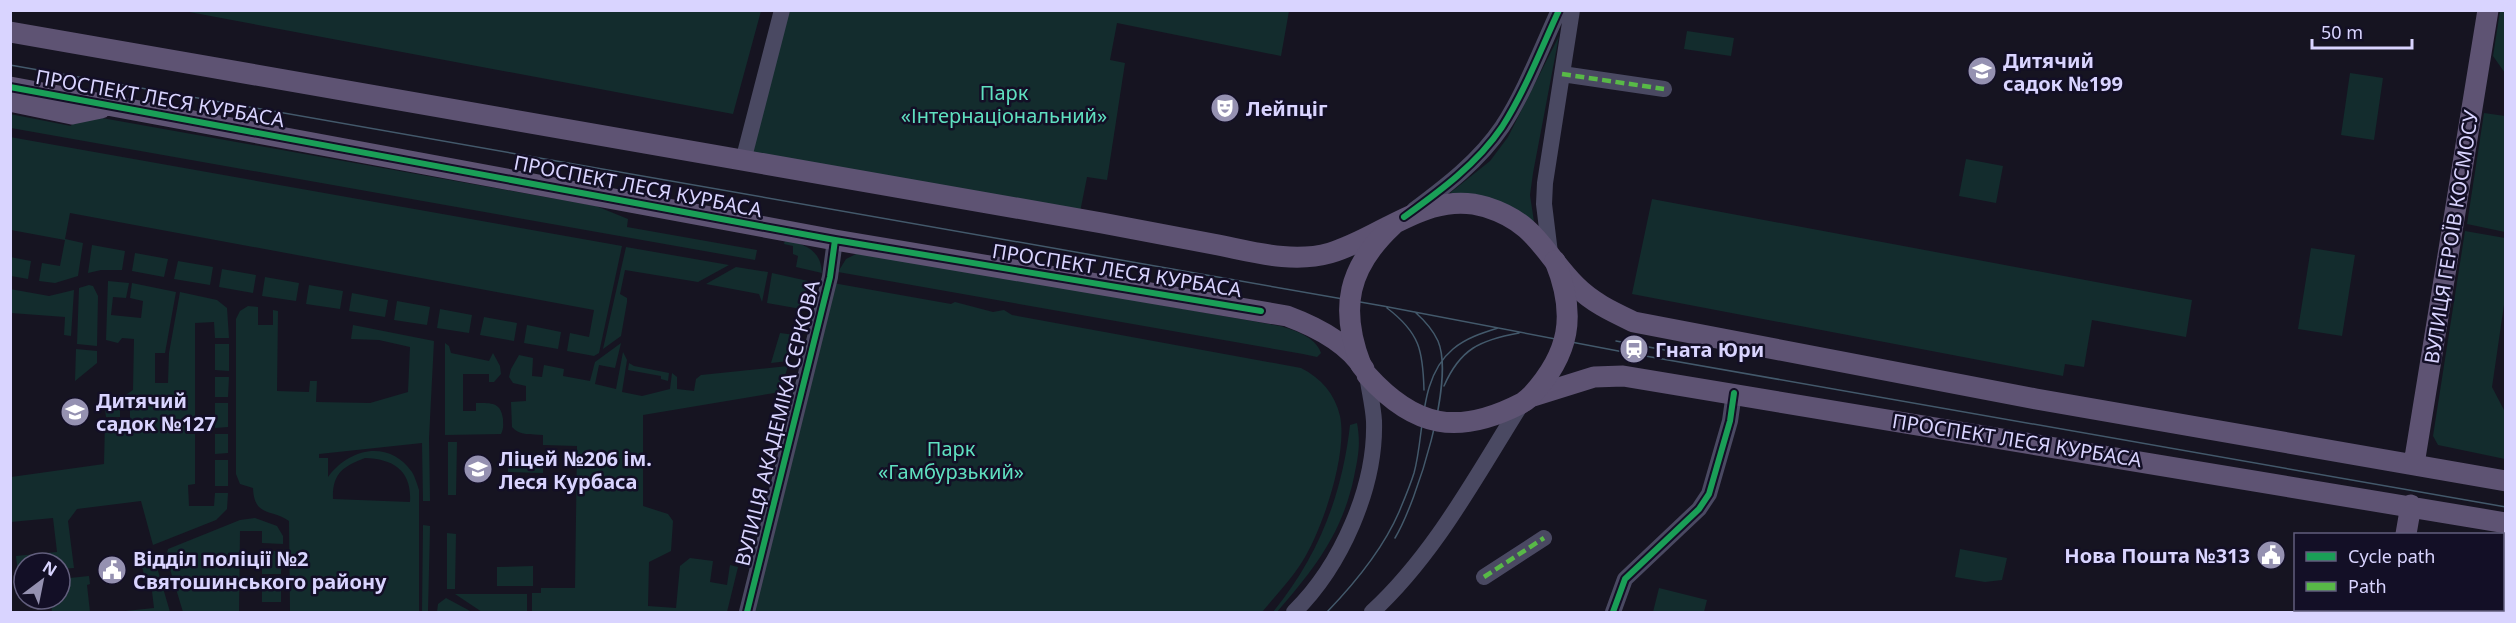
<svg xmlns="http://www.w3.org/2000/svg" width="2516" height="623" font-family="'Noto Sans',sans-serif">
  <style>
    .green { fill: #132c2d; fill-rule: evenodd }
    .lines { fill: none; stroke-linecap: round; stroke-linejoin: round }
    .minor { stroke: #4a4962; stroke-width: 16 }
    .major { stroke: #5e5373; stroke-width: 21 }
    .tram { stroke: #43596b; stroke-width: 1.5 }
    .major-bridge { stroke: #5e5373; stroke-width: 21 }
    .quiet { stroke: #58b947; stroke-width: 4.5; stroke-dasharray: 9 4.5; stroke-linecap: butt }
    .cycleway-casing { stroke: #130f26; stroke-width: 10 }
    .cycleway { stroke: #1a9f57; stroke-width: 6 }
    .labels { text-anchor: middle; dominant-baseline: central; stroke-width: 5; stroke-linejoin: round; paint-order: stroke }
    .poi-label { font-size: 20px; font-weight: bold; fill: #d9d4ff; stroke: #130f26; text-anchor: start }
    .park-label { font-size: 20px; fill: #5fe0c0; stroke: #130f26 }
    .street-label { font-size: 20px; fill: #d9d4ff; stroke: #130f26 }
  </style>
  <rect width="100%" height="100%" fill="#161421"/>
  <path class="green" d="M 184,11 L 761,11 L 733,114 Z
    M 788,11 L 1289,11 L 1281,56 L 1117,23 L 1110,60 L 1125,63 L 1107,180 L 1087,177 L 1080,212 L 751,154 Z
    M 2500,11 L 2505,11 L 2505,73 L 2493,56 Z
    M 1687,31 L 1734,38 L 1731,56 L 1684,49 Z
    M 1559,36 L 1533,173 L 1530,195 L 1534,222 L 1478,196 L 1450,193 L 1490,161 L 1508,137 Z
    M 2350,73 L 2383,78 L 2374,140 L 2341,135 Z
    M 2484,113 L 2505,116 L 2505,232 L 2467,224 Z
    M 10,114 L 71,126 L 72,123 L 102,118 L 596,206 L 628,219 L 627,227 L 757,250 L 755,260 L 11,128 Z
    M 10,137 L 622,246 L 599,353 L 594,356 L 567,351 L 570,333 L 589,337 L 594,310 L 70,213 L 65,239 L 83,243 L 78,276 L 55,283 L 39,281 L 42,263 L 60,266 L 65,240 L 11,230 Z
    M 1966,159 L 2003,166 L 1996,203 L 1959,196 Z
    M 1652,199 L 2192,300 L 2186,337 L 2092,320 L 2084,367 L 2065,364 L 2063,376 L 1632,294 Z
    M 2465,231 L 2505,238 L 2505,298 L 2492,387 L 2505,412 L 2505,459 L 2438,445 L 2433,436 Z
    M 785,240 C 805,244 821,250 822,273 L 796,267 L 798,256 L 793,254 L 793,246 L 784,244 Z
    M 92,245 L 125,251 L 122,270 L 101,270 L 88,273 Z
    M 626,247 L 729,265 L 698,282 L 625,270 L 620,294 L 627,298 L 627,302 L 621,336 L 603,349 Z
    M 2311,248 L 2355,255 L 2342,336 L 2298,329 Z
    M 860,252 L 1280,326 C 1294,330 1316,337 1321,353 L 1317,357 L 1303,354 L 838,272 L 846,259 Z
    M 135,253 L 168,259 L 164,277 L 132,271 Z
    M 10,257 L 31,261 L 28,279 L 11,276 Z
    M 178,261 L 213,267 L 210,285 L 174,279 Z
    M 736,267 L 768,272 L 762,302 L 759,294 L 706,284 Z
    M 222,269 L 256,275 L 253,293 L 219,287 Z
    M 772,273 L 808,281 L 801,309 L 767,303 Z
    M 265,277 L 299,283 L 296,301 L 262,296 Z
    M 108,281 L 129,283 L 126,298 L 113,297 L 111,315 L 141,318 L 143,301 L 130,298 L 132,283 L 176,292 L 165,353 L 155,353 L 155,383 L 168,383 L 169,353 L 180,292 L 217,300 L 227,308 L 229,338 L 215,338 L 214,322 L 195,323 L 195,420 L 185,421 L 186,434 L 195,434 L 195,484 L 188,485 L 189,506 L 214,506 L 215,493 L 228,493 L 227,509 L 216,520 L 153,545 L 141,501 L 77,509 L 68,521 L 74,568 L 60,569 L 60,563 L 24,563 L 24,573 L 18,574 L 16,556 L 57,552 L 53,518 L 11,522 L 11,477 L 104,464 L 105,422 L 130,422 L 130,408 L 120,408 L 120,417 L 106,417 L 105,409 L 133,390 L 134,339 L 122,338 L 118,343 L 106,340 Z
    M 833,283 L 951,304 L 955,302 L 993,312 L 1004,310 L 1012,315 L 1301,368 C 1321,378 1335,394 1340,416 C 1348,454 1322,531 1302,562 C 1291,580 1275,596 1262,612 L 751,612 Z
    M 89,285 L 93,286 L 98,296 L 97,346 L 77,344 L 79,288 Z
    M 309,285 L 343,291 L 340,309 L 306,304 Z
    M 10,289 L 49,296 L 74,290 L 71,336 L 64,335 L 65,317 L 11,313 Z
    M 352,293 L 388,300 L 385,317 L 349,311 Z
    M 397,301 L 430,307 L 427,325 L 394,320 Z
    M 248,306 L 258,307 L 258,325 L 273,325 L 273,310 L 278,311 L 277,391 L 309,392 L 310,381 L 317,381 L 316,402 L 370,403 L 408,392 L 410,347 L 379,340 L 351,339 L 353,325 L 434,341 L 429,438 L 430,501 L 423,501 L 422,443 L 319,454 L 319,458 L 328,458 L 328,477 C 349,448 389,439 412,472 C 415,477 417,484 419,490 L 419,612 L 290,612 L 289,521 C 272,509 254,517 253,488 L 240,484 L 236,474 L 236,319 L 240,311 ZM 365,458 C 394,459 412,471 410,502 L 333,499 C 332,474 343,466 365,458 Z
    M 440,309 L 472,315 L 469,333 L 437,328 Z
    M 484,317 L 517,323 L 514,341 L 480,335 Z
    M 527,325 L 561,332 L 558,349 L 524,343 Z
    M 780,333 L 795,335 L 788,361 L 771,363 Z
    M 445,343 L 449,346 L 451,353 L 489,361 L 493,353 L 500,366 L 501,374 L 494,382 L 489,382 L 489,374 L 463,374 L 463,411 L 476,411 L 476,403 C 491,403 501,402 503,419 C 503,425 504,428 501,434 L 445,435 Z
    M 621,343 L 615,368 L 599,365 L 595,384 L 616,389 L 623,352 L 627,360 L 622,392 L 642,396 L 670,389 L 672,373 L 677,377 L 677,389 L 694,391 L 696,379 L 701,375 L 788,366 L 780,392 L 643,415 L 643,506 L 668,514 L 673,521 L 671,551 L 649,562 L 648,606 L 676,608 L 680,566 L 690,558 L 713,561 L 710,582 L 727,585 L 730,565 L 738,567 L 727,612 L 532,612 L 532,593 L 541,593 L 541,588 L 575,588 L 577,446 L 543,445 L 543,435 C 531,434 520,436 512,427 L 511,402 L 526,401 L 526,386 L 513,383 L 509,377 L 511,369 L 519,355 L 533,358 L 532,376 L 542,377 L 544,365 L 564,369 L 563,376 L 590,381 L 595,362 Z
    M 215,344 L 229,344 L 229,371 L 215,370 Z
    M 76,349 L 97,351 L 97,363 L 75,381 Z
    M 629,363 L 634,366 L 669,373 L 668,381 L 661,379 L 661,376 L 628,370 Z
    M 215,377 L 229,377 L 228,397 L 215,397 Z
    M 215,403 L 228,403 L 228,427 L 215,428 Z
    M 1357,423 C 1361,444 1358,457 1354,477 C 1342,534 1314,569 1277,612 L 1273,612 C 1318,557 1342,496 1350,425 Z
    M 215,434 L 228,434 L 228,453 L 215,454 Z
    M 448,442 L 457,442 L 456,495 L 448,495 Z
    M 508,455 L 543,456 L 543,473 L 508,472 Z
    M 215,460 L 228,460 L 228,486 L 215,486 Z
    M 255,518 L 277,526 L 283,536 L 283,544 L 262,543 L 262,531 L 240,531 L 239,612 L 183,612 L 166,556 L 168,549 L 240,520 Z
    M 423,525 L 430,526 L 428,612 L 422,612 Z
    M 447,533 L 456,534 L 455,589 L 447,589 Z
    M 2503,547 L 2506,547 L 2505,612 L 2403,612 L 2404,610 L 2502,610 Z
    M 1960,549 L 2007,558 L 2002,580 L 1985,582 L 1955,577 Z
    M 262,551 L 282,551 L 281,574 L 262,574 Z
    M 154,557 L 170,612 L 116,612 L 154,608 L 151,583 L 145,584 L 143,570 L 139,563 Z
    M 533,566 L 533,586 L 497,586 L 497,567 Z
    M 89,576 L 90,584 L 87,585 L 90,612 L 52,612 L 50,599 L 60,599 L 60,579 Z
    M 262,581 L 281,582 L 281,602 L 262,602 Z
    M 1659,588 L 1707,600 L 1704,612 L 1653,612 Z
    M 455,594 L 527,594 L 527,612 L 482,612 Z
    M 446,598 L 472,612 L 437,612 L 438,604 Z"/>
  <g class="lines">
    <path class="minor" d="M 1562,74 L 1664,89
      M 743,161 L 782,10
      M 1414,210 C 1446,186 1479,161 1502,127 C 1525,92 1541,49 1559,10
      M 1550,253 L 1544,204 L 1545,183 L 1572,10
      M 1484,577 L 1544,538
      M 747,612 L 830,277 L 835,240
      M 1294,612 C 1341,566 1376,487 1374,421 C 1373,405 1369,390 1367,375
      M 1372,612 C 1435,554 1476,476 1522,403
      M 1613,612 L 1625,579 L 1699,509 L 1709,494 L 1730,421 L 1734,393"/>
    <path class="major" d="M 10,32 L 1102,223 C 1139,230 1176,237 1213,244 C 1251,251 1291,264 1330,253 C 1382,238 1429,189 1486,207 C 1537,223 1543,253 1576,286 C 1593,303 1613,312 1634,322 L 2036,399 L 2506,481
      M 10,87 L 835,240 L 1287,316 C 1314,326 1348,343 1364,369
      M 14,102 L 72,114 L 101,108
      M 1525,401 L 1530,397 L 1594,377 L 1623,376 L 2506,523
      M 2414,464 L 2488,10
      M 2406,534 L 2411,505
      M 2389,612 L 2390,610"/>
    <path class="tram" d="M 10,65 L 1383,306 L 1634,354 L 2506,507
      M 1387,308 C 1420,333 1423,351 1424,390
      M 1616,341 L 1670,351
      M 1444,386 C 1460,349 1480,340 1519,333
      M 1395,538 C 1417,501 1455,381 1438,341 C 1433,330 1424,320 1415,312
      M 1327,612 C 1355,583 1383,549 1399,512 C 1404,500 1410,486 1414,473 C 1425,434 1418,378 1453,349 C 1466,338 1482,333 1498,328"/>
    <path class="major-bridge" d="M 1361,365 C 1339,308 1348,267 1393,225
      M 1367,375 C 1415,428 1458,436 1522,403
      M 1530,397 C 1570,354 1577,315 1555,261"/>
    <path class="quiet" d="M 1562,74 L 1664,89
      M 1484,577 L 1544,538"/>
    <g class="cycleway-casing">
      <path id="cycleway" d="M 10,87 L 835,240 L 1261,311
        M 1404,217 C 1440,191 1477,164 1502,127 C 1525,91 1541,49 1559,10
        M 747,612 L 830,277 L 835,240
        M 1613,612 L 1625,579 L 1699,509 L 1709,494 L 1730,421 L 1734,393"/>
    </g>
    <use href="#cycleway" class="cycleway"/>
  </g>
  <defs>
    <g id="school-disc" transform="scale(1.5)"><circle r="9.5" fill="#9591b1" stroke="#130f26"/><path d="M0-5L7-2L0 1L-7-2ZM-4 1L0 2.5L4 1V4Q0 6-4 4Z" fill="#fff"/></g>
    <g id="theatre-disc" transform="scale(1.5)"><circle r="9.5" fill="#9591b1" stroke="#130f26"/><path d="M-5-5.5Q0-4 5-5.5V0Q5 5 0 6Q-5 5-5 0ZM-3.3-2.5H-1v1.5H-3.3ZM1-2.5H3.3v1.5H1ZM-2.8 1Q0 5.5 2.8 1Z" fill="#fff"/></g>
    <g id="station-disc" transform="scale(1.5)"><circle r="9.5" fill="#9591b1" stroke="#130f26"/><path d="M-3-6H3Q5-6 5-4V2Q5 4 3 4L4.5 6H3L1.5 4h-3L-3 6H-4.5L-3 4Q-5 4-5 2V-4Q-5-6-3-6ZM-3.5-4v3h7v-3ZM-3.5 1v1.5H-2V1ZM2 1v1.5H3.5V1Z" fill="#fff"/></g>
    <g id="civic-disc" transform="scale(1.5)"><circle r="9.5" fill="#9591b1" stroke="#130f26"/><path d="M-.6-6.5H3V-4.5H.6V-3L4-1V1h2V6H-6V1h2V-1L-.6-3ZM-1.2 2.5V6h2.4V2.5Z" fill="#fff"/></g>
  </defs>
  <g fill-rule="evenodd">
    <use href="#school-disc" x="1982" y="71"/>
    <use href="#theatre-disc" x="1225" y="108"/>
    <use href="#station-disc" x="1634" y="349"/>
    <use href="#school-disc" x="75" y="412"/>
    <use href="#school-disc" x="478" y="469"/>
    <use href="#civic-disc" x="2271" y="555"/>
    <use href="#civic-disc" x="112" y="570"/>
  </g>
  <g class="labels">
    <g class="poi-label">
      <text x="2003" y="60">Дитячий<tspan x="2003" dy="23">садок №199</tspan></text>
      <text x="1246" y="108">Лейпціг</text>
      <text x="1655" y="349">Гната Юри</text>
      <text x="96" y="400">Дитячий<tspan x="96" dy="23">садок №127</tspan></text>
      <text x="499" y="458">Ліцей №206 ім.<tspan x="499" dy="23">Леся Курбаса</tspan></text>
      <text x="2250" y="555" text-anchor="end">Нова Пошта №313</text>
      <text x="133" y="558">Відділ поліції №2<tspan x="133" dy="23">Святошинського району</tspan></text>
    </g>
    <g class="park-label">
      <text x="1004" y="92">Парк<tspan x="1004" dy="23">«Інтернаціональний»</tspan></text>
      <text x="951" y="448">Парк<tspan x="951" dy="23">«Гамбурзький»</tspan></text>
    </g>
    <g class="street-label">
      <text transform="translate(160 98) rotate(10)">ПРОСПЕКТ ЛЕСЯ КУРБАСА</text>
      <text transform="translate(638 186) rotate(11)">ПРОСПЕКТ ЛЕСЯ КУРБАСА</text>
      <text transform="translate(2451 237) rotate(-81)">ВУЛИЦЯ ГЕРОЇВ КОСМОСУ</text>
      <text transform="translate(1117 270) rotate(9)">ПРОСПЕКТ ЛЕСЯ КУРБАСА</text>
      <text transform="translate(777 423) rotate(-76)">ВУЛИЦЯ АКАДЕМІКА СЄРКОВА</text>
      <text transform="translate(2017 440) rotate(9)">ПРОСПЕКТ ЛЕСЯ КУРБАСА</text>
    </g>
  </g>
  <rect width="2516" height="623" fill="none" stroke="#d9d4ff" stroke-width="24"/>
  <rect x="2294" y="533" width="210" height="78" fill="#130f26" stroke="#625e7d" stroke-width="1.5"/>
  <rect x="2306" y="552" width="30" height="9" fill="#1a9f57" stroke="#625e7d" stroke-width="1.5"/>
  <text x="2348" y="563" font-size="18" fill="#d9d4ff">Cycle path</text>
  <rect x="2306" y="582" width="30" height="9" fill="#58b947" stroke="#625e7d" stroke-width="1.5"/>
  <text x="2348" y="593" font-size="18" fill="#d9d4ff">Path</text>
  <g transform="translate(42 581) rotate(32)"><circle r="28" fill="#130f26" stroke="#625e7d" stroke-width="1.5"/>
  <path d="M0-4.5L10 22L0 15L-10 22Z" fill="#9591b1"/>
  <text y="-9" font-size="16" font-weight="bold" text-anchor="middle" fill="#d9d4ff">N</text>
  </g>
  <path d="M2312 39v9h100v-9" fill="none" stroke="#d9d4ff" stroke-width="3"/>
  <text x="2321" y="39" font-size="18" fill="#d9d4ff" stroke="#130f26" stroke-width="4.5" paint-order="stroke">50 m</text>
</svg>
